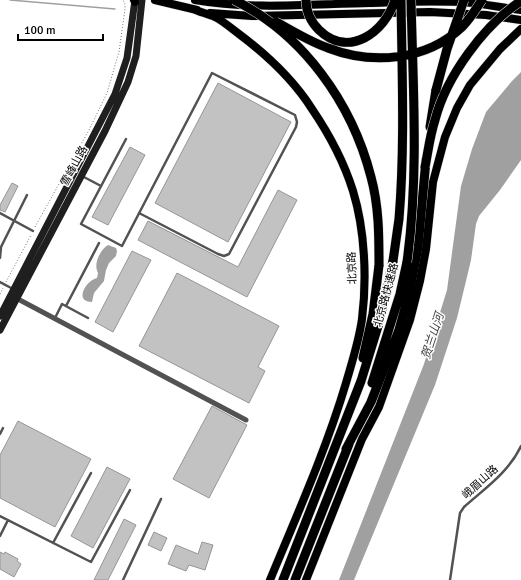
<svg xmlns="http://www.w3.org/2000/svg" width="521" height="580" font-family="Signika,'Noto Sans SC',sans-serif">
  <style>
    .water { fill: #a0a0a0 }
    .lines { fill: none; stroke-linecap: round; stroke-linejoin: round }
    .stream { stroke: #a0a0a0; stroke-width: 1.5 }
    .building { fill: #c2c2c2; stroke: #969696 }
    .primary-casing { stroke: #dbdbdb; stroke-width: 9 }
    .highway-casing { stroke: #dbdbdb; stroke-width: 10 }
    .path { stroke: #747474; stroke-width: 1; stroke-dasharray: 1 2; stroke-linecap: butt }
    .lane { stroke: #525252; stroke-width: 2.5 }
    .street { stroke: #525252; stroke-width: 5 }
    .secondary { stroke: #1f1f1f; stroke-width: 7 }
    .primary { stroke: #000; stroke-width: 8 }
    .highway { stroke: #000; stroke-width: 9 }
    .highway-bridge-casing { stroke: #dbdbdb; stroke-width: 10; stroke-linecap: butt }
    .highway-bridge { stroke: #000; stroke-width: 9 }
    .labels { text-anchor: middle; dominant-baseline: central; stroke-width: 3; stroke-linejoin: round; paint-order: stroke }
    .street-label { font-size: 11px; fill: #000; stroke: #fff }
    .water-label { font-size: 12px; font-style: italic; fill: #414141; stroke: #fff }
  </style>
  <rect width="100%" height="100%" fill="#fff"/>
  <path class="water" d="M 521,72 L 521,160 L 500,190 L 479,216 L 476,224 L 471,260 L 466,281 L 457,318 L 435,385 L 354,580 L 339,580 L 424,364 L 447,290 L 461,186 L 472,149 L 486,112 L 512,81 Z
    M 108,245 L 116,248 L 117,251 L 116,256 L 109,263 L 106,270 L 104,281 L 94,293 L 92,302 C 74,302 85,281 97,278 L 98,273 C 93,264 100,250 108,245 Z"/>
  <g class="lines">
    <path class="stream" d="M 10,0 L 115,9"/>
  </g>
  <path class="building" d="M 218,83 L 291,122 L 228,242 L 155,203 Z
    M 130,147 L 145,155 L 108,225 L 92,217 Z
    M 12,183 L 18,186 L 5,212 L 0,210 L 0,205 Z
    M 278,190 L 297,200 L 247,297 L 138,240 L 148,221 L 238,267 Z
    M 132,251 L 151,260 L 113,332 L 95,322 Z
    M 177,273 L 279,326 L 258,367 L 265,371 L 249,403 L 139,346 Z
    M 212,406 L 247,425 L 209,498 L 173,479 Z
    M 18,421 L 91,459 L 55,527 L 0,498 L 0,455 Z
    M 107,467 L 130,479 L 93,548 L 71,536 Z
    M 124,519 L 136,525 L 108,580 L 94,580 Z
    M 154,532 L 167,538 L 161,551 L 148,545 Z
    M 202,542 L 213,545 L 205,570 L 189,565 L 186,571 L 168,564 L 176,545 L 198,554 Z
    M 0,552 L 4,554 L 5,552 L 18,559 L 17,561 L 21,564 L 14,577 L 0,569 Z"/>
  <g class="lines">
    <g class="primary-casing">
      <path id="primary" d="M 134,0 L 135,2
        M 155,0 L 197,10
        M 195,0 C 253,10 311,4 369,3 C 403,2 438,0 473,3 C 489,5 505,8 521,10
        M 193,9 C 200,12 208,14 215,17 C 223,21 231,28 239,34 C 267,55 293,79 312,109 C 329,134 344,162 353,191 C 365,230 367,279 362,319 C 359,341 352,362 346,383 C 326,450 297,515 270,580
        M 210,13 L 252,16 L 430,12 L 486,15 L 521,20
        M 306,580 L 362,439 L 379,407 L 410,320 L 420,281 L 426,249 L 433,182 L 445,137 L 457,108 L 470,85 L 500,49 L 521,29"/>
    </g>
    <g class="highway-casing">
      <path id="highway" d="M 430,127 L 436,90
        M 363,358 L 373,314 L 379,265
        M 372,383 L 400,294 L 407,262
        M 346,449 L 371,402 L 399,330 L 410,290 L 418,247 L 426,160
        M 283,580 L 361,381 L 379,323 L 393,261
        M 295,580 L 349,444"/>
    </g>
    <path class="path" d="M 35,227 L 89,130 L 107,93 L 119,52 L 125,9 L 125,4 L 123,0
      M 6,282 L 31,235
      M 0,294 L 3,288"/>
    <path class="lane" d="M 126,139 L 81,224 L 122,246 L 212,73 L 295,115 L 297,122 L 296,127 L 229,254 L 224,256 L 218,254 L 139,213
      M 82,176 L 101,186
      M 0,213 L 33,231
      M 0,258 L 1,247 L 27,195
      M 0,282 L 13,289
      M 66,306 L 99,243
      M 55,318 L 62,304 L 88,318
      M 0,434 L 3,428
      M 0,516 L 91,562 L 130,490
      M 0,536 L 8,520
      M 53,543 L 91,473
      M 123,580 L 161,499
      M 450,580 L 460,513 L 464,507 C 484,489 509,472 521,446"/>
    <path class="street" d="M 16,298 L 246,420"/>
    <path class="secondary" d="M 0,316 L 115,94 L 127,58 L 135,0
      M 0,330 L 105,131 L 128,82 L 136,56 L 142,0"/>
    <use href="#primary" class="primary"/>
    <use href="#highway" class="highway"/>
    <g class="highway-bridge-casing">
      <path id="highway-bridge" d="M 234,0 C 303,34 352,103 371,177 C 379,206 379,236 379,265
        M 306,0 C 306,12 311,22 319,30 C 349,59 385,32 395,0
        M 276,22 C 293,31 310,42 328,48 C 372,65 426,61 462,27 C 470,19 476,9 482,0
        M 436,90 L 447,49 L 464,0
        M 425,167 C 428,152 430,135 435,120 C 446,77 484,25 521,1
        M 393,261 C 395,247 397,233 399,219 C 405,146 402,73 401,0
        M 407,262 C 419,175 413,87 411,0"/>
    </g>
    <use href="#highway-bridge" class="highway-bridge"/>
  </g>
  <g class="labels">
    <g class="street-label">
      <text transform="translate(74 166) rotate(-62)">雪峰山路</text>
      <text transform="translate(352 268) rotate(-92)">北京路</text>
      <text transform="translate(386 295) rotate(-75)">北京路快速路</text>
      <text transform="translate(480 482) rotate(-42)">峨眉山路</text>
    </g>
    <g class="water-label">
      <text transform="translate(433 336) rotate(-72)">贺兰山河</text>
    </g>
  </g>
  <path d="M18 34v6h85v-6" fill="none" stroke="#000000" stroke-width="2"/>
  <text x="24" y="34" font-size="12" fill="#000000" stroke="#ffffff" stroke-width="3" paint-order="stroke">100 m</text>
</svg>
